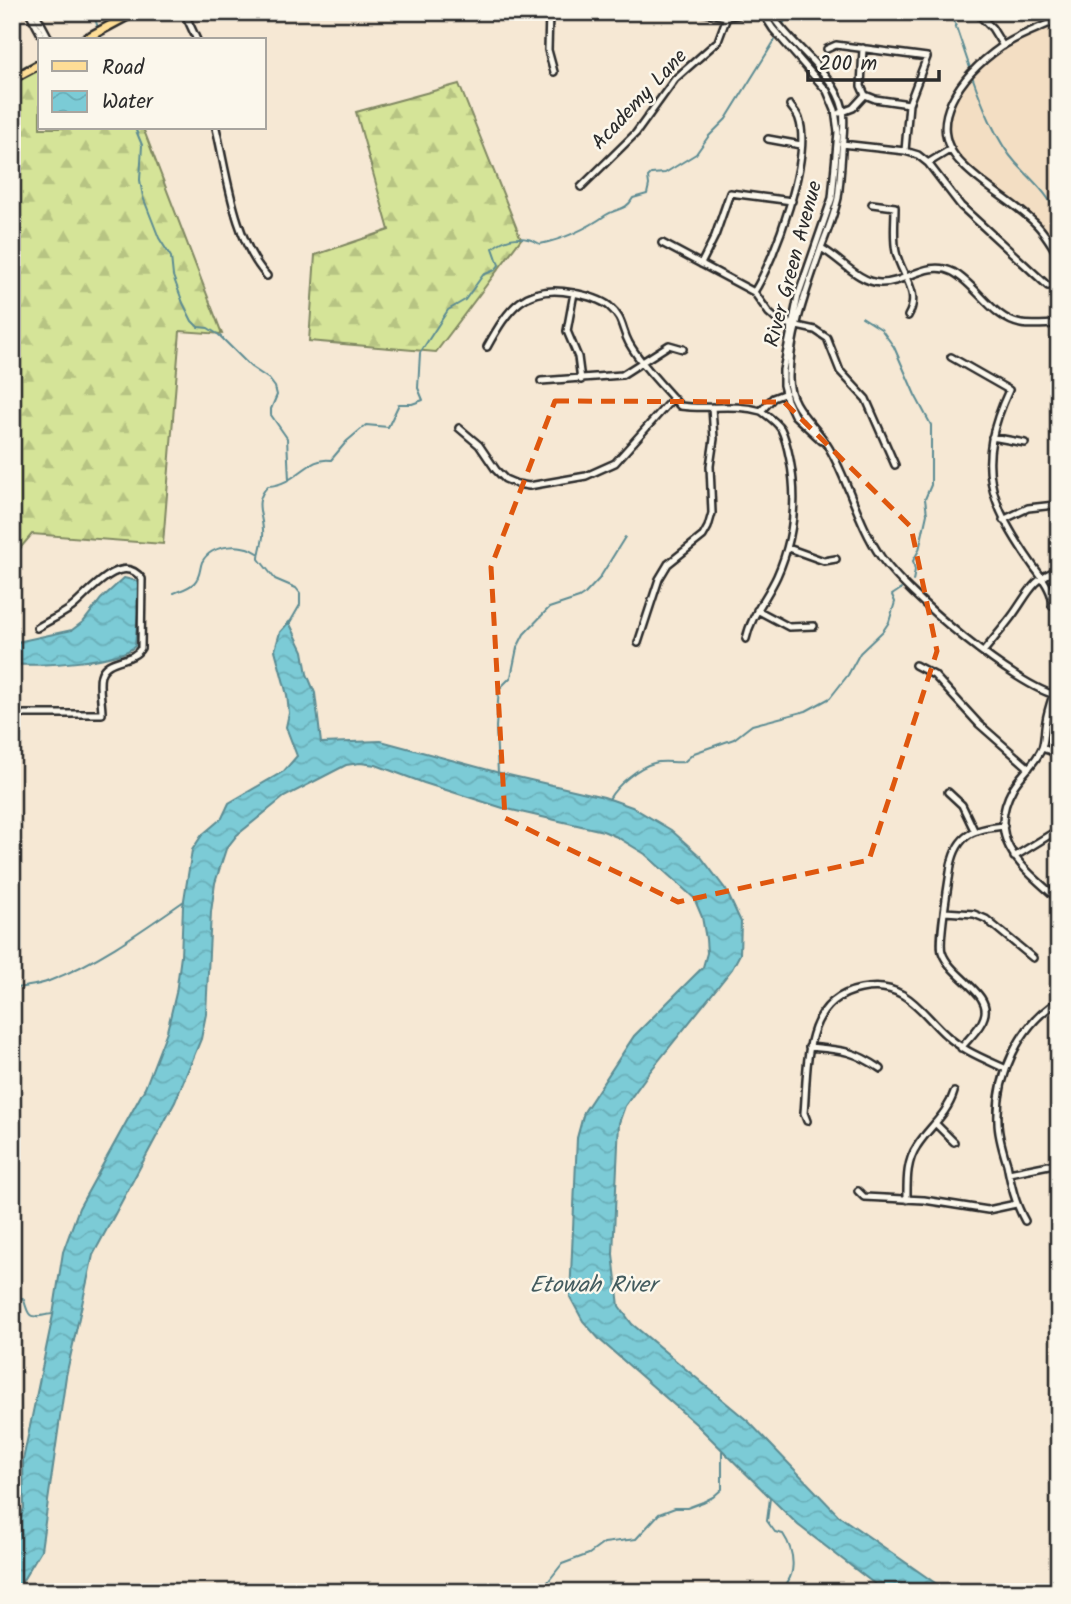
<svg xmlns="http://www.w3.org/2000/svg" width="1071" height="1604" font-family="Kalam,sans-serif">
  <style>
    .built { fill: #f3dec3 }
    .forest { fill: url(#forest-firs); stroke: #808862; stroke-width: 2 }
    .water { fill: url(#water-waves); stroke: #5b8b92; stroke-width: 2 }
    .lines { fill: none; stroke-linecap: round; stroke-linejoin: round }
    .stream { stroke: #5b8b92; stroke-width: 2 }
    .minor-casing { stroke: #2b2b2b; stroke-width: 10 }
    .major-casing { stroke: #2b2b2b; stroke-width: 12 }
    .minor { stroke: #fbf7ec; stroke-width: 5 }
    .major { stroke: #fedd96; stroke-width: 7 }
    .marked { fill: none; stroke: #df570e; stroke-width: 5; stroke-dasharray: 14 9; stroke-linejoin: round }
    .labels { text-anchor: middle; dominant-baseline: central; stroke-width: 5; stroke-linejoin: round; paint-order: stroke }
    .street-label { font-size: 21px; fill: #2b2b2b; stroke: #fbf7ec }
    .water-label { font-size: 23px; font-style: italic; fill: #435b5e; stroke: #fbf7ec }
  </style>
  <defs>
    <pattern id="forest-firs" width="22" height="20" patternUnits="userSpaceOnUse" patternTransform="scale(1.75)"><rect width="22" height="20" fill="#d5e498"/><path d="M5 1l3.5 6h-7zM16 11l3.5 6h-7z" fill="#b7c483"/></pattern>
    <pattern id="water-waves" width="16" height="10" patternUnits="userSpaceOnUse" patternTransform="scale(1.75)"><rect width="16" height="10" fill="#7bcbd6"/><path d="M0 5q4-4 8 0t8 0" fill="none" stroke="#6aaeb8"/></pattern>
  </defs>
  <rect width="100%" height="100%" fill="#f6e8d4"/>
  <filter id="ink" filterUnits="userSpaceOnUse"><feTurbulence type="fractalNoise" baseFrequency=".0143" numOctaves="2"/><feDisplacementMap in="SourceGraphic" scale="14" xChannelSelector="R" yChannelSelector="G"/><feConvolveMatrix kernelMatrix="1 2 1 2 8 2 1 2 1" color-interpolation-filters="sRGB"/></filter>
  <g filter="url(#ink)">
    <path class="built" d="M 1059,17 L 1059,245 L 1029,214 L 985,186 L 951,149 L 948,115 L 953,92 L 1005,43 Z"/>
    <path class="forest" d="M 40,58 L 40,128 L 143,128 L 222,334 L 180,331 L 163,544 L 32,534 L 12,558 L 12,73 Z
      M 459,84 L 521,239 L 436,352 L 309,341 L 315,255 L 389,230 L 356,112 Z"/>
    <path class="water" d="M 124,578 L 137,581 L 140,591 L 135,646 C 120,662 35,667 12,664 L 12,643 L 72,630 L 84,621 L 101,599 Z
      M 289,622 L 303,651 L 307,674 L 315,693 L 321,743 L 381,741 L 496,772 L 604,797 L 632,807 L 671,830 L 701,857 L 726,890 L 741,922 L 740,954 L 732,969 L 648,1074 L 625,1106 L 619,1123 L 613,1254 L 619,1306 L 632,1324 L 749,1422 L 839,1516 L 948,1592 L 885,1592 L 798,1525 L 696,1424 L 600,1340 L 583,1321 L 570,1297 L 577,1138 L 584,1112 L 634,1036 L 703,967 L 707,953 L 706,939 L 702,917 L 694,898 L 645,854 L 617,837 L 603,831 L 503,808 L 424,783 L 376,765 L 360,763 L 346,765 L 284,797 L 237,835 L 226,849 L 215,883 L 211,912 L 206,1014 L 201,1039 L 175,1102 L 93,1255 L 66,1376 L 41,1550 L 20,1585 L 12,1592 L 12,1540 L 24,1508 L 23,1460 L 53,1315 L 63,1252 L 79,1208 L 145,1088 L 167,1031 L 176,993 L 181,956 L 183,906 L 192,850 L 202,835 L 222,818 L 229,803 L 284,771 L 297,756 L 286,727 L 289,713 L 287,695 L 275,650 L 280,632 Z"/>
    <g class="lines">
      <path class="stream" d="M 93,12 L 98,28
        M 951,12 L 971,71
        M 783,24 L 790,12
        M 100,33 L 102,40
        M 972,76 C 982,104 996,141 1016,163 C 1033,181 1050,195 1059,219
        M 135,128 L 142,145 L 140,180 L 143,197 L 159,238 L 171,257 L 173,276 L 183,303 L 192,321 L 198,327 L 208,328 L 219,335 L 251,367 L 269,379 L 275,387 L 277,395 L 271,409 L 271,415 L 287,438 L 289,480
        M 862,317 L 881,329 L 894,347 L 915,395 L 931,425 L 931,485 L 925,499 L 927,514 L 919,550 L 913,561 L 915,570 L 913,581
        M 174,593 C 181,590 189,588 194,583 C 201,576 199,570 202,562 C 212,543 243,543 258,553
        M 289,624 L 300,605 L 300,593 L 296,588 L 275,579 L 259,559 C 259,552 262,545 263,537 C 265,516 251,504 268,486 C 296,485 308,456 331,460 L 347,441 L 366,425 L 388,427 L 399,404 L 412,404 L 423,400 L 418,388 L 420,353 L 448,310 L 465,300 L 483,275 L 495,270 L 499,265 L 493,248 C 506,236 525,235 540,244 C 564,239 586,229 606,215 C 617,208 626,211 633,198 L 647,194 L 649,185 L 648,177 L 651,174 L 665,173 L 696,154 L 708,137 L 726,119 L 775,40
        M 498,774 L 496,727 L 499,689 L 511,677 L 517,648 L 524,634 L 549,608 L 579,598 L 585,594 L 599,579 L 625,537
        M 609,799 C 617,785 638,767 654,763 C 663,760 674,763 684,762 L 694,753 L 734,739 L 752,725 L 806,711 L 830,698 L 848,675 L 860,653 L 883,631 L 889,622 L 895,602 L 892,595 L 901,589
        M 12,989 C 24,986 38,986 49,981 C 98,962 141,931 184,901
        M 12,1298 L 20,1297 L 24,1300 C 30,1323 32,1316 53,1314
        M 770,1498 L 767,1521 L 775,1532 L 783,1534 C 795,1552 799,1580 776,1592
        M 540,1592 L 562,1564 L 589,1554 L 604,1543 L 636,1539 L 659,1514 L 675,1508 L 687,1508 L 703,1502 L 713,1497 L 722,1489 L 722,1451"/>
      <g class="minor-casing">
        <path id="minor" d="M 29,12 L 44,40
          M 35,12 L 50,40
          M 184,12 L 197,40
          M 549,12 L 548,50 L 554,72
          M 701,12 L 727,17
          M 762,12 L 773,29 L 827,91 L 835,110 L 838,132 L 832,198 L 798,296 L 783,370 L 783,385 L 787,400 L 794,415 L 822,441
          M 770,12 C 788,44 835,72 843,109 C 845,122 843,137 842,151 C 841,166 840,183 838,198 C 834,215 827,232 821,248 C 807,289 790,333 789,376 C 788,408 814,422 829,448 C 849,482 858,524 881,557 C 906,594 1017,688 1059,696
          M 976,12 L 992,28 L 1003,46
          M 534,13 L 548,12
          M 1059,19 C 1040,28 1018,35 1001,47 C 964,73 920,124 963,165 C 984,187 1012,201 1034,222 C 1044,231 1052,245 1059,257
          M 863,48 L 861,86 L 865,95 L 875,99 L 909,104
          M 827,49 L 836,45 L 927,57 L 909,104 L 905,151
          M 840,113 L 853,108 L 865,95
          M 216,128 C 227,174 234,240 267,276
          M 768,139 L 801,145
          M 842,144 L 905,151 L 918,155 L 928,163 L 961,206 L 1048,286
          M 928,163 L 951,149
          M 581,187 L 636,133 L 675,79 L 718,41 L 727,17 L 750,12
          M 872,204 L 895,207 C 895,221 893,238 896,252 C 901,276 922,292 908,316
          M 662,243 L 754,292 L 769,313 L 779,322 L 815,330 L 827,338 L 840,371 L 866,399 L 895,465
          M 821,248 C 840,258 858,282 880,283 C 906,284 926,259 953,272 C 977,285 993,319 1021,324 C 1033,326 1047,324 1059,324
          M 701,264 L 715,236 L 730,193 L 792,201
          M 754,292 C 775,259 812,156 799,119 C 798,114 792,109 790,105
          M 574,293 L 567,331 L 578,357 L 581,380
          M 487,347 C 508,309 525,283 573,293 C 584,295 600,299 609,306 C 624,319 621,328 629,343 C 642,366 663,386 680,406 C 708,410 734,403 761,411 L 773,398 L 786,393
          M 951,357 L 1009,390 C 974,465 989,503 1034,567 C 1042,578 1054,592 1052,606
          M 541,381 L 622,375 L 669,345 L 683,349
          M 459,428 L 479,445 L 496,470 L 505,479 L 517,484 L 529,486 L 586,476 L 615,463 L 673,398
          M 992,437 L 1025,443
          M 1003,520 L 1028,508 L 1055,505
          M 788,548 L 824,561 L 836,559
          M 757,610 L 789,627 L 814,626
          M 746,639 C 751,615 767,598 777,576 C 794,538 798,501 790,460 C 788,450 786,439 781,429 C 777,422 768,416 761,411
          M 638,643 L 659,579 L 668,564 L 703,536 L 708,527 L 712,513 L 710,466 L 714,439 L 712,407
          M 983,652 C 993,640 1003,628 1012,616 C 1027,596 1033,577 1059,570
          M 915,665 L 934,675 L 979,724 L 1029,768
          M 1053,695 C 1050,704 1047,713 1046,721 C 1044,730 1045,740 1042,748 C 1036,763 1021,774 1013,788 C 984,840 1023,868 1059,900
          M 12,719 L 24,714 L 102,714 C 102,702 98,686 101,675 C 106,657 133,663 141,648 L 142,579 C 121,550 88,595 71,608 C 60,616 48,621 37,628
          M 1042,748 L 1059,754
          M 948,792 L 962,805 L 974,830
          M 1014,857 L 1056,831
          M 945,912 L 974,914 L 986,919 L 1033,958
          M 809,1047 C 842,1050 853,1050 881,1069
          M 961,1048 C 968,1039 981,1028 984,1017 C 993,993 950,977 942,952 C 938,940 949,882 951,865 C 958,833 974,829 1004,826
          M 807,1121 L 804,1113 C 808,1067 802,1000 861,989 C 876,986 890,987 903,995 C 920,1005 931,1022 946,1035 C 963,1051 985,1059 1006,1069
          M 935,1123 L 954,1142
          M 1009,1173 L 1059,1163
          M 858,1191 L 864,1197 L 924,1200 L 988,1210 L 1016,1204
          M 907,1200 C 907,1182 906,1162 917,1146 C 929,1127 947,1115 954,1092
          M 1025,1221 C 1015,1203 1011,1185 1007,1164 C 1003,1151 998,1136 998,1122 C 996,1077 1019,1024 1059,1001"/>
      </g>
      <g class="major-casing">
        <path id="major" d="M 83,40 L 135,12
          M 12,79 L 40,64"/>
      </g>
      <use href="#minor" class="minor"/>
      <use href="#major" class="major"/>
    </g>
  </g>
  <path class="marked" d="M 555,401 L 784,402 L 911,527 L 937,651 L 869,860 L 678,902 L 505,818 L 491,567 Z"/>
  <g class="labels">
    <g class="street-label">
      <text transform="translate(640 100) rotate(-47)">Academy Lane</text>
      <text transform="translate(794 264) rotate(-75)">River Green Avenue</text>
    </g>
    <g class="water-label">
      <text x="593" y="1286">Etowah River</text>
    </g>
  </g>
  <rect width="1071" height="1604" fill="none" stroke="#fbf7ec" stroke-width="42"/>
  <rect x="21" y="21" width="1029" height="1562" fill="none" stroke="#2b2b2b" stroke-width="2.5" filter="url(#ink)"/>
  <rect x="38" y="38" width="228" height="91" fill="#fbf7ec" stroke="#a8a59f" stroke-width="2"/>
  <rect x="52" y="61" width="35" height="10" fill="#fedd96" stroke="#a8a59f" stroke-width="2"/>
  <text x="102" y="74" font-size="21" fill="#2b2b2b">Road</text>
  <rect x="52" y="91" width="35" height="21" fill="url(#water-waves)" stroke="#a8a59f" stroke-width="2"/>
  <text x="102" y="108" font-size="21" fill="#2b2b2b">Water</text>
  <path d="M808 70v10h131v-10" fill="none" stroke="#2b2b2b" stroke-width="3.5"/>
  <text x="819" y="70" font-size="21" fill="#2b2b2b" stroke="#fbf7ec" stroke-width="5" paint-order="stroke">200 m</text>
</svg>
